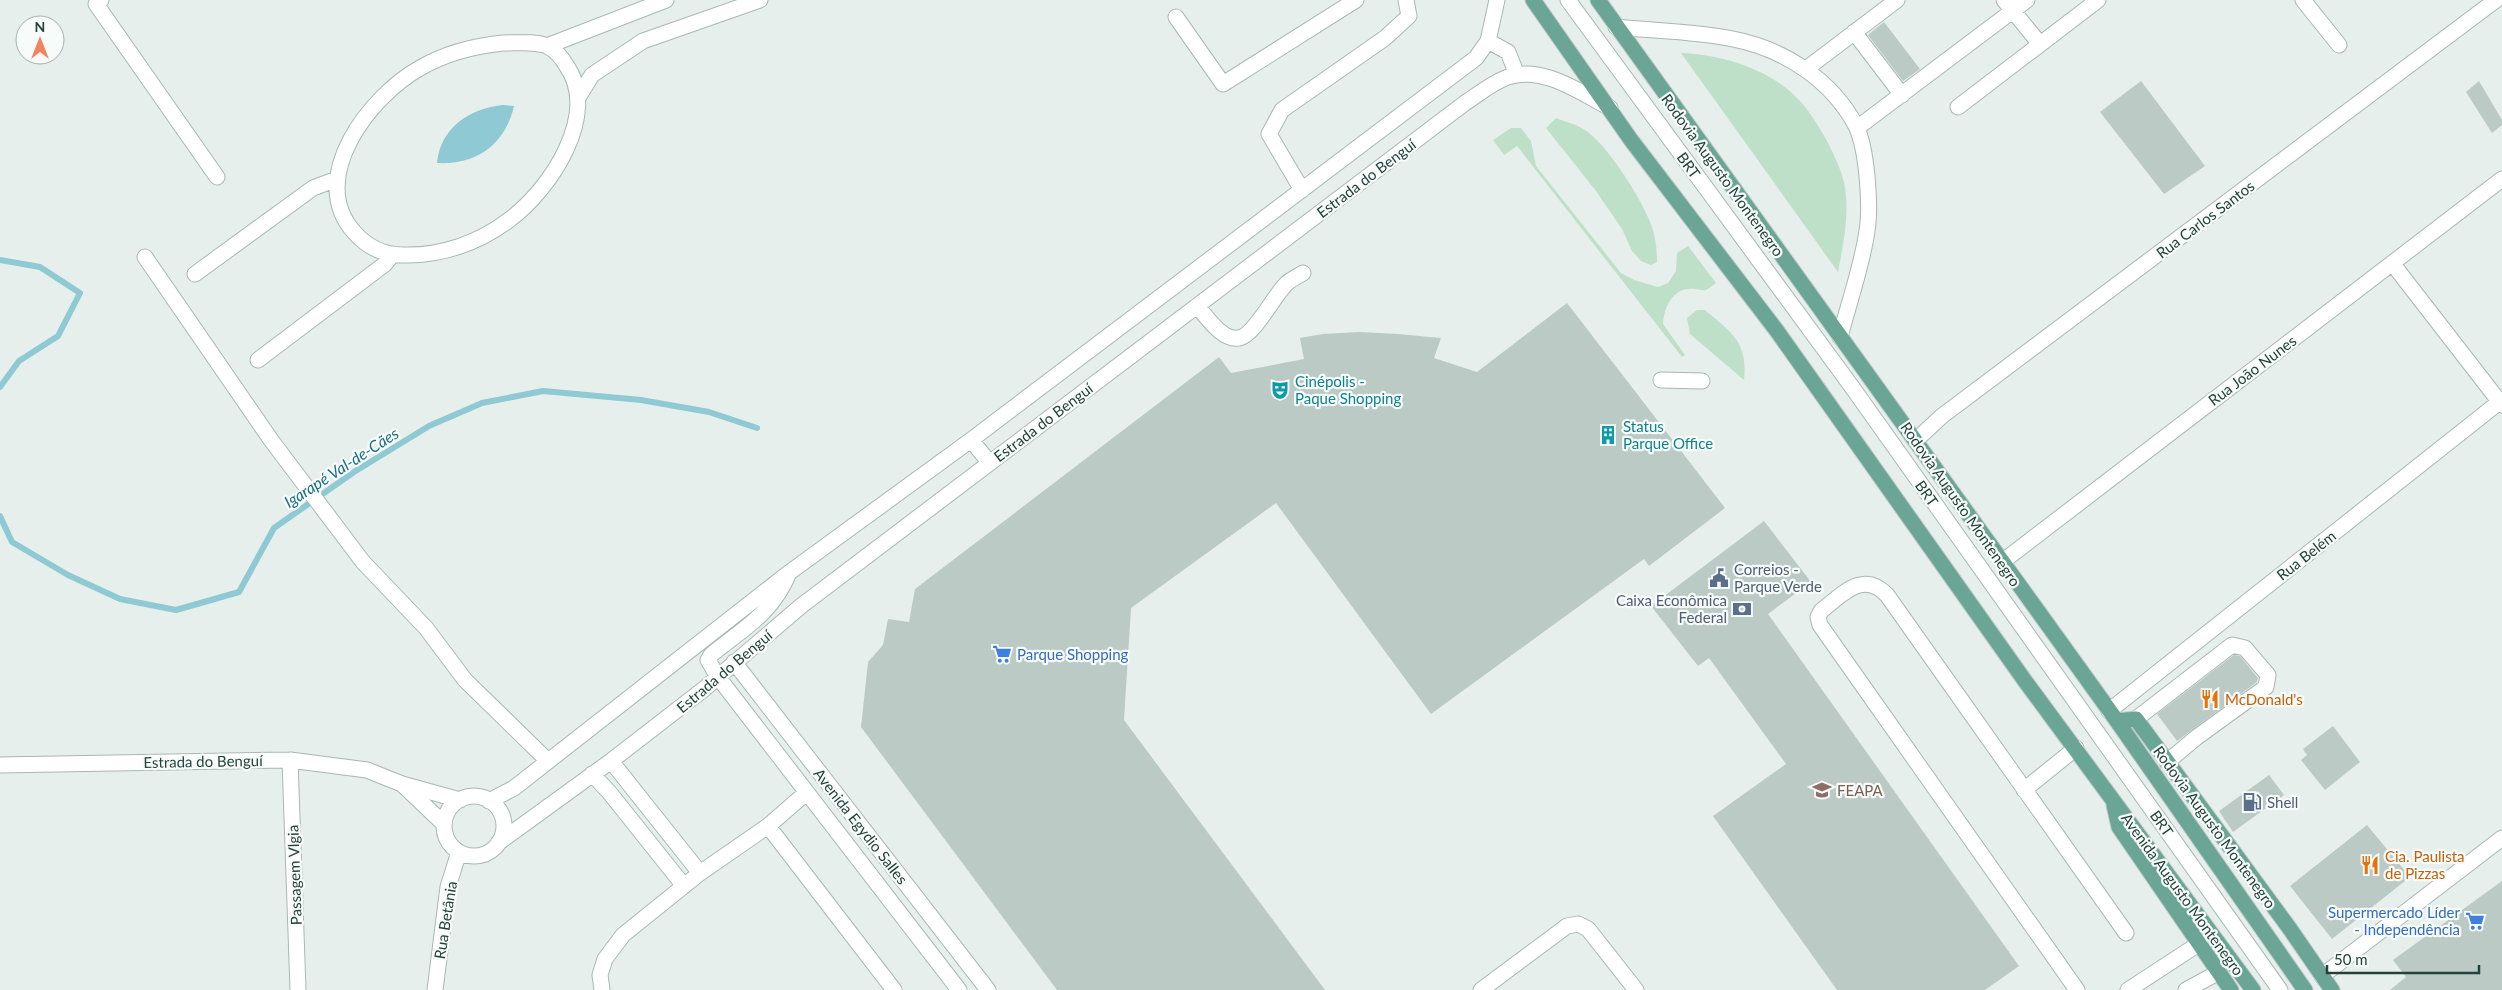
<svg xmlns="http://www.w3.org/2000/svg" width="2502" height="990" font-family="Lato,sans-serif">
  <style>
    .green { fill: #bfe0c8 }
    .water { fill: #8ec9d4 }
    .lines { fill: none; stroke-linecap: round; stroke-linejoin: round }
    .stream { stroke: #8ec9d4; stroke-width: 6 }
    .building { fill: #bbcac4 }
    .minor-casing { stroke: #a8b8b2; stroke-width: 17 }
    .major-casing { stroke: #c2cac8; stroke-width: 17 }
    .minor { stroke: #fff; stroke-width: 15 }
    .major { stroke: #6aa596; stroke-width: 15 }
    .labels { text-anchor: middle; dominant-baseline: central; stroke-width: 4.5; stroke-linejoin: round; paint-order: stroke }
    .street-label { font-size: 15px; fill: #24423a; stroke: #f7fbf9 }
    .culture-label { font-size: 15px; fill: #0d838f; stroke: #f7fbf9; text-anchor: start }
    .service-label { font-size: 15px; fill: #4e5e75; stroke: #f7fbf9; text-anchor: start }
    .shop-label { font-size: 15px; fill: #366cbe; stroke: #f7fbf9; text-anchor: start }
    .food-label { font-size: 15px; fill: #c56008; stroke: #f7fbf9; text-anchor: start }
    .education-label { font-size: 15px; fill: #785e54; stroke: #f7fbf9; text-anchor: start }
    .water-label { font-size: 16px; font-style: italic; fill: #1c6f80; stroke: #f7fbf9 }
  </style>
  <rect width="100%" height="100%" fill="#e6efeb"/>
  <path class="green" d="M 1681,53 C 1719,54 1766,68 1794,95 C 1809,109 1820,128 1829,145 C 1837,161 1845,178 1846,196 C 1848,221 1843,247 1838,272 Z
    M 1556,118 C 1565,122 1577,124 1585,130 C 1608,145 1643,201 1652,227 C 1656,239 1657,250 1657,262 L 1651,265 L 1641,261 L 1632,251 L 1622,229 L 1596,191 L 1546,128 Z
    M 1511,128 L 1521,128 L 1531,141 L 1536,166 L 1621,273 L 1634,280 L 1658,287 L 1668,283 L 1676,271 L 1677,253 L 1688,246 L 1716,283 C 1713,285 1710,288 1706,290 C 1701,291 1695,288 1690,289 C 1672,289 1664,308 1663,324 L 1685,355 L 1682,357 L 1517,146 L 1504,155 L 1493,140 Z
    M 1697,310 L 1705,310 C 1732,333 1748,342 1744,380 L 1690,334 L 1687,318 Z"/>
  <path class="water" d="M 503,105 L 514,106 C 505,145 476,165 437,163 C 440,128 470,108 503,105 Z"/>
  <g class="lines">
    <path class="stream" d="M 0,260 L 40,267 L 80,293 L 58,336 L 19,361 L 0,387
      M 0,516 L 12,542 L 68,575 L 120,599 L 176,610 L 239,592 L 274,528 L 354,472 L 429,426 L 482,403 L 543,391 L 641,400 L 709,412 L 757,428"/>
  </g>
  <path class="building" d="M 1884,22 L 1920,69 L 1903,81 L 1868,35 Z
    M 2141,81 L 2205,166 L 2164,194 L 2100,112 Z
    M 2479,81 L 2502,120 L 2502,125 L 2492,133 L 2466,92 Z
    M 1567,303 L 1725,508 L 1649,566 L 1644,559 L 1431,714 L 1276,503 L 1131,608 L 1124,720 L 1325,990 L 1057,990 L 861,727 L 868,662 L 883,645 L 888,619 L 909,622 L 915,589 L 1219,357 L 1231,373 L 1304,359 L 1300,338 L 1323,334 L 1359,332 L 1398,334 L 1441,338 L 1434,358 L 1477,372 Z
    M 1764,521 L 1811,582 L 1768,614 L 2019,966 L 1985,990 L 1837,990 L 1713,816 L 1786,764 L 1709,658 L 1698,666 L 1651,606 Z
    M 2234,655 L 2240,656 L 2258,678 L 2257,682 L 2177,741 L 2157,714 Z
    M 2333,726 L 2360,762 L 2325,790 L 2301,760 L 2307,755 L 2303,749 Z
    M 2269,775 L 2284,795 L 2233,832 L 2219,811 Z
    M 2367,825 L 2410,877 L 2332,939 L 2290,886 Z
    M 2502,881 L 2502,990 L 2390,990 L 2406,977 L 2393,960 Z"/>
  <g class="lines">
    <g class="minor-casing">
      <path id="minor" d="M 101,0 L 96,4 L 217,177
        M 1568,0 L 1852,387 L 2280,990
        M 2004,0 L 2040,44
        M 2303,0 L 2339,45
        M 1176,17 L 1223,84 L 1356,0
        M 1616,27 C 1655,31 1695,31 1733,39 C 1784,49 1832,80 1856,126 C 1867,149 1871,205 1867,231 C 1862,266 1849,302 1840,337
        M 1854,32 L 1902,95
        M 1488,41 L 1508,52 L 1517,75
        M 503,43 C 516,43 536,41 547,46 C 555,50 562,58 566,65 C 601,114 550,190 509,220 C 479,243 441,256 403,255 C 384,255 367,247 354,232 C 306,178 370,96 420,68 C 446,53 473,46 503,43 Z
        M 547,46 L 666,0
        M 1806,69 L 1897,0
        M 579,96 L 592,75 L 643,41 L 760,0
        M 1958,107 L 2098,0
        M 1857,128 L 2027,0
        M 1302,190 L 1269,134 L 1282,110 L 1385,38 L 1409,16 L 1406,0
        M 145,257 L 271,440 L 363,562 L 426,628 L 465,680 L 548,761
        M 2392,263 L 2502,405
        M 195,274 L 313,188 L 337,179
        M 1197,306 C 1207,317 1222,341 1239,338 C 1254,336 1274,295 1287,283 C 1292,279 1298,276 1303,273
        M 258,360 L 385,264 L 392,255
        M 1661,380 L 1702,381
        M 971,440 L 989,462
        M 1916,440 L 1942,416 L 2496,0
        M 2002,562 L 2502,179
        M 789,573 C 772,614 744,628 711,655 L 708,660 L 718,677 L 959,990
        M 734,662 L 988,990
        M 2109,711 L 2502,400
        M 2136,719 L 2232,645 L 2245,648 L 2268,675 L 2266,687 L 2197,737 L 2167,762
        M 290,760 L 298,990
        M 611,761 L 700,873
        M 0,765 L 290,760 L 367,770 L 402,784 L 460,800
        M 592,774 L 609,792 L 684,886
        M 403,785 L 444,824
        M 2024,790 L 2076,748
        M444 826a30 30 0 1 1 60 0a30 30 0 1 1-60 0Z
        M 489,801 L 514,788 L 790,572 L 971,440 L 1476,58 L 1488,41 L 1497,0
        M 768,826 L 806,793
        M 498,843 L 611,761 L 704,689 L 801,606 L 1465,103 C 1479,94 1493,82 1508,77 C 1543,65 1581,93 1610,108
        M 2322,976 L 2502,838
        M 435,990 L 448,887 L 459,852
        M 602,990 L 600,975 L 605,959 L 623,935 L 700,873 L 768,826 L 894,990
        M 1481,990 L 1567,926 L 1578,924 L 1588,929 L 1636,990
        M 2077,990 L 1820,625 L 1818,617 L 1821,611 C 1843,594 1863,570 1887,595 L 2126,933
        M 2128,990 L 2200,943
        M 2186,990 L 2219,972"/>
    </g>
    <g class="major-casing">
      <path id="major" d="M 1533,0 L 1631,140 L 1777,331 L 2025,681 L 2253,990
        M 1598,0 L 2117,721 L 2305,990
        M 2117,721 L 2136,719 L 2290,929 L 2332,990
        M 2114,805 L 2119,827 L 2231,990"/>
    </g>
    <use href="#minor" class="minor"/>
    <use href="#major" class="major"/>
  </g>
  <defs>
    <g id="theatre-bare" transform="scale(1.5)"><path d="M-5-5.5Q0-4 5-5.5V0Q5 5 0 6Q-5 5-5 0ZM-3.3-2.5H-1v1.5H-3.3ZM1-2.5H3.3v1.5H1ZM-2.8 1Q0 5.5 2.8 1Z" fill="#0f9aa8" stroke="#f7fbf9" stroke-width="2.5" paint-order="stroke"/></g>
    <g id="building-bare" transform="scale(1.5)"><path d="M-4-6H4V6H1V3H-1V6H-4ZM-2.5-4.3h1.7v1.8h-1.7ZM.8-4.3h1.7v1.8H.8ZM-2.5-1h1.7V.8h-1.7ZM.8-1h1.7V.8H.8Z" fill="#0f9aa8" stroke="#f7fbf9" stroke-width="2.5" paint-order="stroke"/></g>
    <g id="civic-bare" transform="scale(1.5)"><path d="M-.6-6.5H3V-4.5H.6V-3L4-1V1h2V6H-6V1h2V-1L-.6-3ZM-1.2 2.5V6h2.4V2.5Z" fill="#5c6f8a" stroke="#f7fbf9" stroke-width="2.5" paint-order="stroke"/></g>
    <g id="bank-bare" transform="scale(1.5)"><path d="M-6-4H6V4H-6ZM0-2.3a2.3 2.3 0 1 0 0 4.6a2.3 2.3 0 1 0 0-4.6Z" fill="#5c6f8a" stroke="#f7fbf9" stroke-width="2.5" paint-order="stroke"/></g>
    <g id="supermarket-bare" transform="scale(1.5)"><path d="M-6-5.5h2.5l.6 2H6L4.5 2H-2.5L-4.4-4H-6ZM-1.5 3.2a1.3 1.3 0 1 0 .1 0ZM3 3.2a1.3 1.3 0 1 0 .1 0Z" fill="#3f7fe0" stroke="#f7fbf9" stroke-width="2.5" paint-order="stroke"/></g>
    <g id="restaurant-bare" transform="scale(1.5)"><path d="M-5-6h1v4h1v-4h1v4h1v-4h1v5L-1.5 .5V6h-2V.5L-5-1ZM5-6V6H3V1.5H1.5Q1.5-4 5-6Z" fill="#e8710a" stroke="#f7fbf9" stroke-width="2.5" paint-order="stroke"/></g>
    <g id="university-bare" transform="scale(1.5)"><path d="M0-5L7-2L0 1L-7-2ZM-4 1L0 2.5L4 1V4Q0 6-4 4Z" fill="#8d6e63" stroke="#f7fbf9" stroke-width="2.5" paint-order="stroke"/></g>
    <g id="fuel-bare" transform="scale(1.5)"><path d="M-5.5-6h7V0h2V4h1.3V-2.5L3-4.5l.8-.8L6-3V5H2.5V1h-1V6h-7ZM-4.2-4.7v3.2H.2V-4.7Z" fill="#5c6f8a" stroke="#f7fbf9" stroke-width="2.5" paint-order="stroke"/></g>
  </defs>
  <g fill-rule="evenodd">
    <use href="#theatre-bare" x="1280" y="390"/>
    <use href="#building-bare" x="1608" y="435"/>
    <use href="#civic-bare" x="1719" y="578"/>
    <use href="#bank-bare" x="1742" y="609"/>
    <use href="#supermarket-bare" x="1002" y="654"/>
    <use href="#restaurant-bare" x="2210" y="699"/>
    <use href="#university-bare" x="1822" y="790"/>
    <use href="#fuel-bare" x="2252" y="802"/>
    <use href="#restaurant-bare" x="2370" y="865"/>
    <use href="#supermarket-bare" x="2475" y="921"/>
  </g>
  <g class="labels">
    <g class="street-label">
      <text transform="translate(1689 165) rotate(54)">BRT</text>
      <text transform="translate(1723 175) rotate(54)">Rodovia Augusto Montenegro</text>
      <text transform="translate(1366 178) rotate(-37)">Estrada do Benguí</text>
      <text transform="translate(2205 219) rotate(-37)">Rua Carlos Santos</text>
      <text transform="translate(2252 370) rotate(-37)">Rua João Nunes</text>
      <text transform="translate(1043 422) rotate(-37)">Estrada do Benguí</text>
      <text transform="translate(1927 493) rotate(55)">BRT</text>
      <text transform="translate(1961 504) rotate(55)">Rodovia Augusto Montenegro</text>
      <text transform="translate(2306 555) rotate(-38)">Rua Belém</text>
      <text transform="translate(724 671) rotate(-40)">Estrada do Benguí</text>
      <text transform="translate(203 761) rotate(-1)">Estrada do Benguí</text>
      <text transform="translate(2162 823) rotate(55)">BRT</text>
      <text transform="translate(861 826) rotate(52)">Avenida Egydio Salles</text>
      <text transform="translate(2215 827) rotate(54)">Rodovia Augusto Montenegro</text>
      <text transform="translate(294 875) rotate(-92)">Passagem Vlgia</text>
      <text transform="translate(2183 894) rotate(54)">Avenida Augusto Montenegro</text>
      <text transform="translate(445 920) rotate(-81)">Rua Betânia</text>
    </g>
    <g class="culture-label">
      <text x="1295" y="381">Cinépolis -<tspan x="1295" dy="17">Paque Shopping</tspan></text>
      <text x="1623" y="426">Status<tspan x="1623" dy="17">Parque Office</tspan></text>
    </g>
    <g class="service-label">
      <text x="1734" y="569">Correios -<tspan x="1734" dy="17">Parque Verde</tspan></text>
      <text x="1727" y="600" text-anchor="end">Caixa Econômica<tspan x="1727" dy="17">Federal</tspan></text>
      <text x="2267" y="802">Shell</text>
    </g>
    <g class="shop-label">
      <text x="1017" y="654">Parque Shopping</text>
      <text x="2460" y="912" text-anchor="end">Supermercado Líder<tspan x="2460" dy="17">- Independência</tspan></text>
    </g>
    <g class="food-label">
      <text x="2225" y="699">McDonald's</text>
      <text x="2385" y="856">Cia. Paulista<tspan x="2385" dy="17">de Pizzas</tspan></text>
    </g>
    <g class="education-label">
      <text x="1837" y="790">FEAPA</text>
    </g>
    <g class="water-label">
      <text transform="translate(341 467) rotate(-33)">Igarapé Val-de-Cães</text>
    </g>
  </g>
  <g transform="translate(40 40)"><circle r="24" fill="#f7fbf9" stroke="#a3b1ad"/>
  <path d="M0-4L9 19L0 12L-9 19Z" fill="#f4845f"/>
  <text y="-8" font-size="14" font-weight="bold" text-anchor="middle" fill="#24423a">N</text>
  </g>
  <path d="M2327 965v8h152v-8" fill="none" stroke="#24423a" stroke-width="2.5"/>
  <text x="2334" y="965" font-size="15" fill="#24423a" stroke="#f7fbf9" stroke-width="4" paint-order="stroke">50 m</text>
</svg>
